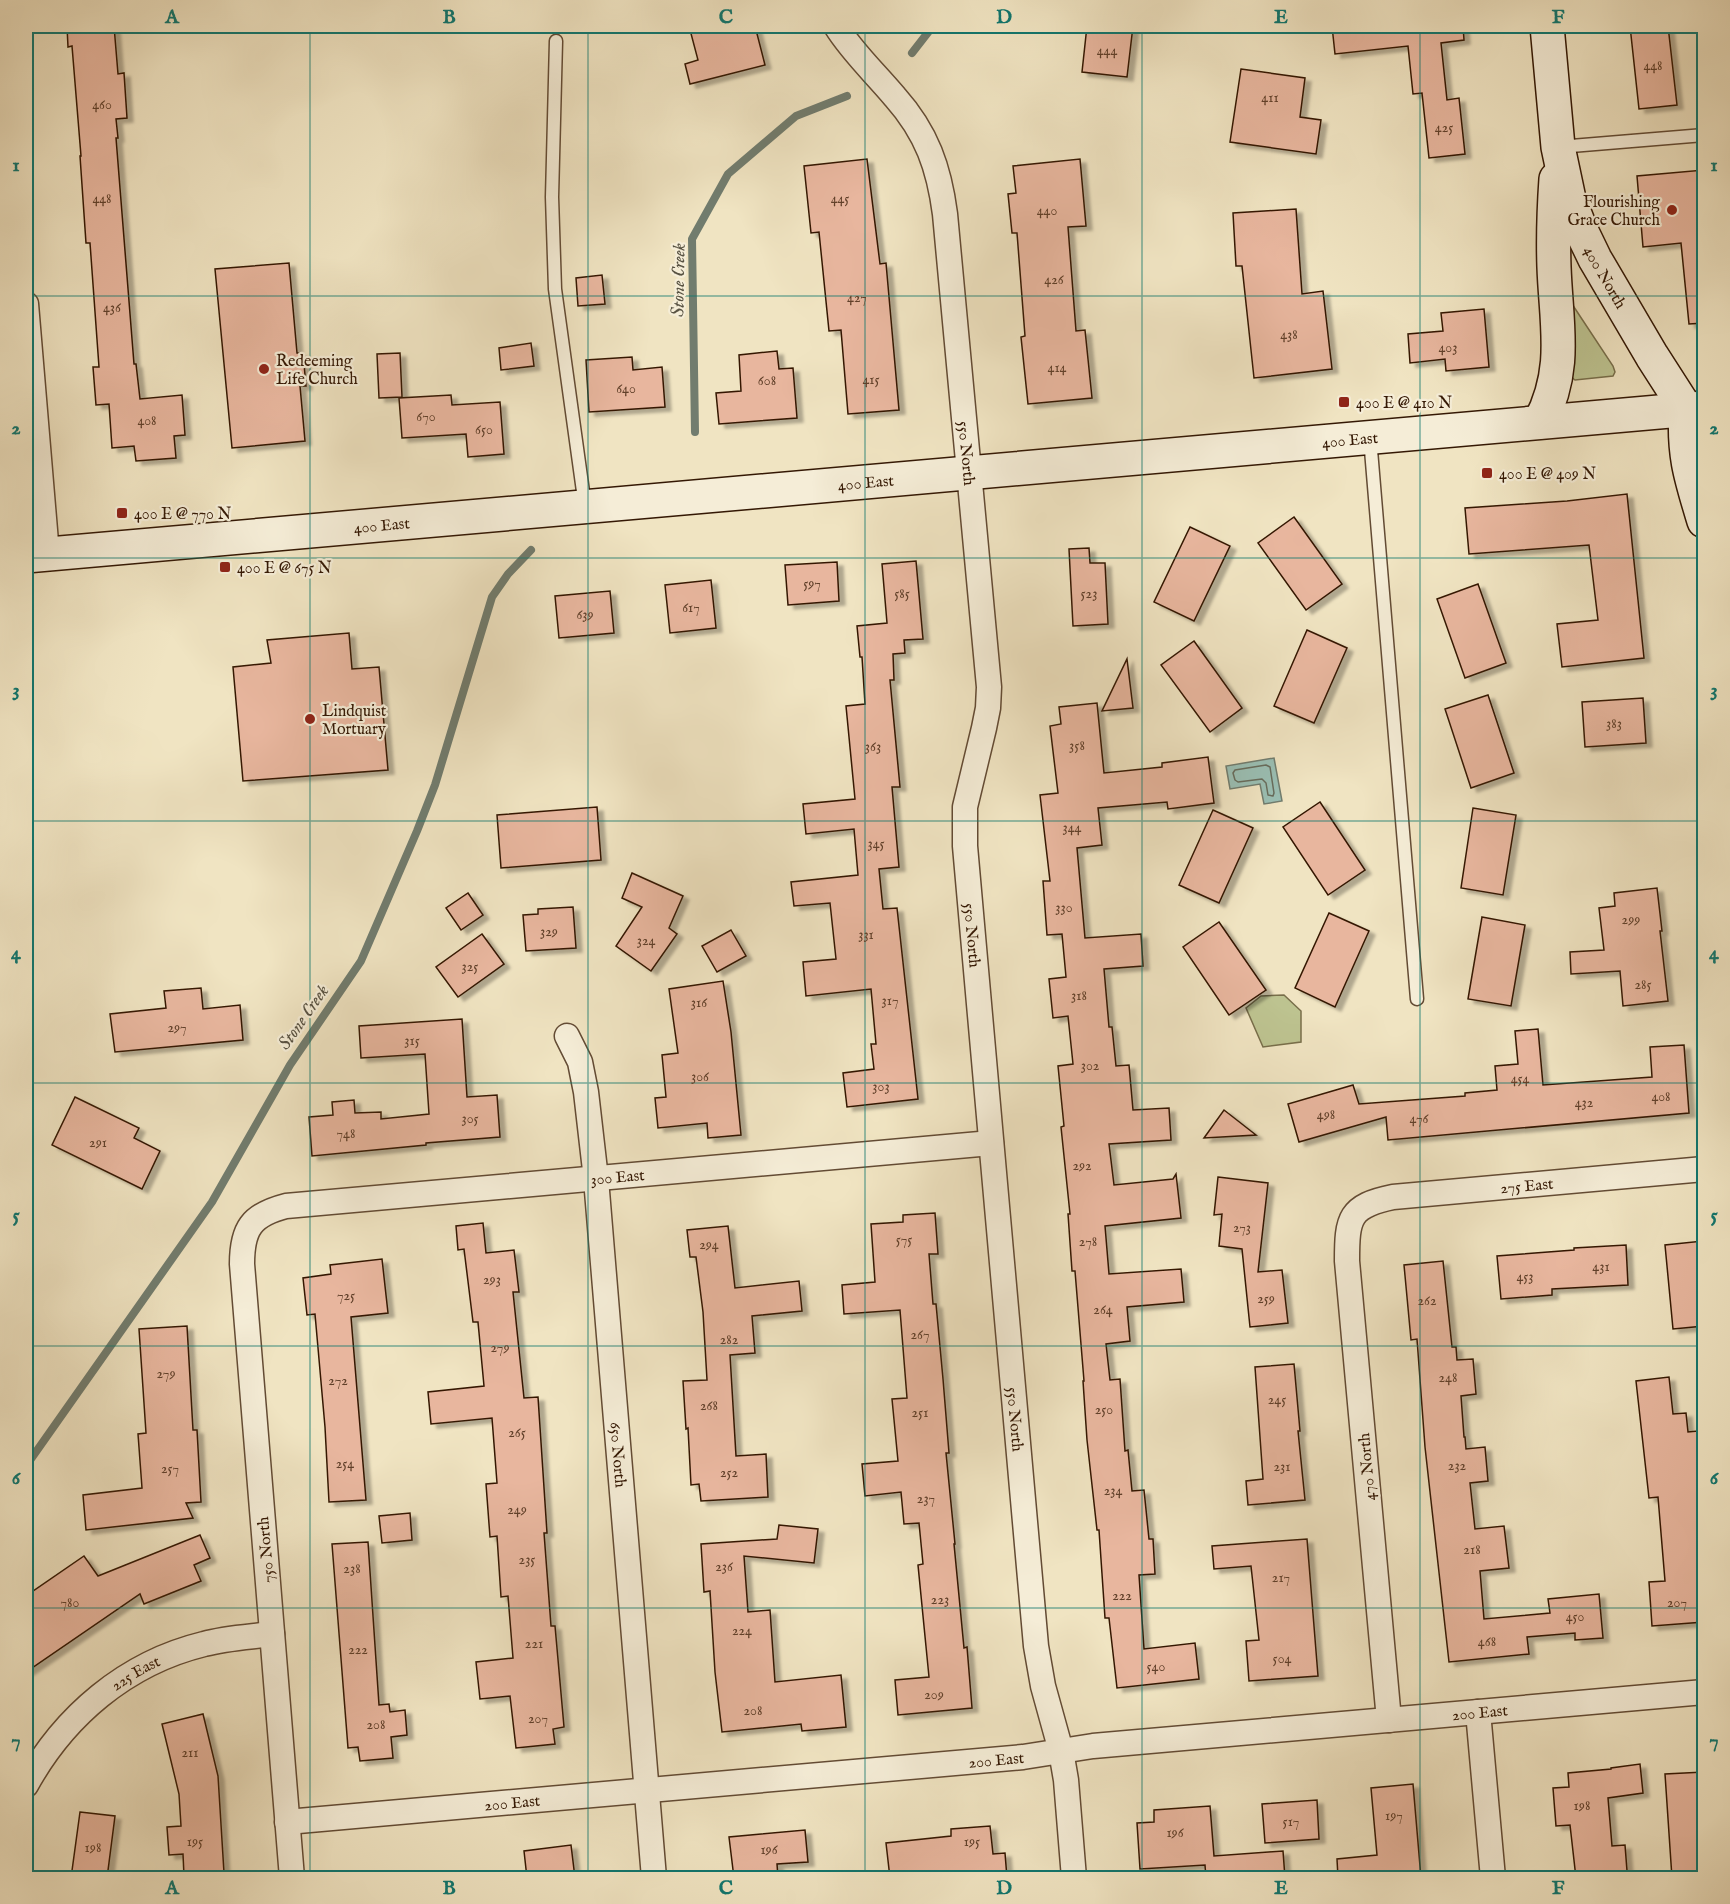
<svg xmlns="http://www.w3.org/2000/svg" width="1730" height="1904" font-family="'IM FELL English',serif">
<defs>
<filter id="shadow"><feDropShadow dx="6" dy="4" stdDeviation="1.5" flood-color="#0004"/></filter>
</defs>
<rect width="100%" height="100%" fill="#f0e4c2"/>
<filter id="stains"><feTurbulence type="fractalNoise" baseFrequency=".00333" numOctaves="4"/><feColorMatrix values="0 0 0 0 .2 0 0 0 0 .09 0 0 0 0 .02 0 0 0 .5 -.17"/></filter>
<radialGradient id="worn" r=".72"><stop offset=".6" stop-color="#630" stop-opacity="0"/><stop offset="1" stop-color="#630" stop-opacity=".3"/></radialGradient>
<g fill="#bdc390" stroke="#786e4a" stroke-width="1.5">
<path d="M1572 304 1613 366 1615 372 1613 376 1575 380 1570 376Z"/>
<path d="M1284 995 1301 1011V1042L1263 1047 1246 1008 1261 996Z"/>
</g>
<path fill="#9abfb4" stroke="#717c6e" stroke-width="1.5" d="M1274 758 1282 801 1264 804 1260 784 1230 789 1226 766Z"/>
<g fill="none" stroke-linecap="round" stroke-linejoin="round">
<path stroke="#676c5c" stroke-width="1.5" d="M1266 765 1270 767 1274 793 1273 796 1268 795 1266 783 1262 779 1238 782 1235 780 1233 773 1235 770Z"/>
<g stroke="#717c6e" stroke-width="8">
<path d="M912 53 933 26"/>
<path d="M695 432 692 239 728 174 796 116 847 96"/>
<path d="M26 1466 212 1202 290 1065 361 961 417 831 435 785 492 597 508 574 531 550"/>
</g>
</g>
<g fill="#e8b69e" stroke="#341804" stroke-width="1.5" filter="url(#shadow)">
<path d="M67 26H114L118 74 124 73 127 118 116 119 118 138H116L134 364H136L140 399 182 395 185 435 174 436 176 458 136 461 134 446 112 448 109 404 96 405 93 367H99L90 243H86L80 156H81L72 46 68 47Z"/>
<path d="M689 26H755L765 65 690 84 685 64 698 60Z"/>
<path d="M1087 26H1133L1127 77 1082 72Z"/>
<path d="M1332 26H1463L1464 40 1441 43 1447 100 1459 98 1465 154 1429 158 1422 93 1413 94 1408 46 1335 54Z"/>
<path d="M1630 26H1668L1677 105 1639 109Z"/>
<path d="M1241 69 1305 78 1300 117 1321 120 1316 154 1230 142Z"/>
<path d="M867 159 880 264 886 263 899 410 848 414 841 330 829 331 819 232 811 233 804 166Z"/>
<path d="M1080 159 1086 226 1068 227 1076 331 1085 330 1092 398 1028 404 1021 337 1025 336 1017 233H1012L1008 194 1016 193 1013 166Z"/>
<path d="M1704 170V323L1689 324 1681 243 1643 247 1637 176Z"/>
<path d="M1296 209 1302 294 1323 291 1332 369 1254 378 1242 266H1236L1233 213Z"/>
<path d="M289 263 297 353H303L306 386H300L305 441 232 448 215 269Z"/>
<path d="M602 275 605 304 578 306 576 278Z"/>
<path d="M1484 309 1489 367 1446 371 1445 359 1410 363 1408 334 1443 331 1441 313Z"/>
<path d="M531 343 534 366 501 370 499 348Z"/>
<path d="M777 351 779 369 793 368 797 418 719 424 716 393 741 391 739 355Z"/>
<path d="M400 353 402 397 379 398 377 354Z"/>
<path d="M632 357 633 370 662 367 665 407 589 412 586 360Z"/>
<path d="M451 395 452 405 500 402 504 454 468 457 466 434 402 438 399 398Z"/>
<path d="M1627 494 1644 658 1562 667 1557 624 1598 620 1589 545 1469 554 1465 508 1567 501Z"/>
<path d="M1294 517 1342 584 1306 610 1258 543Z"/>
<path d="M1190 527 1230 546 1194 621 1154 602Z"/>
<path d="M1089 548 1090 563H1105L1108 624 1073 626 1069 549Z"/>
<path d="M916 561 923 639 904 640 905 653 893 654 894 680H890L900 787H892L899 867 879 869 883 909 897 908 918 1099 847 1107 843 1073 874 1069 871 1044H876L871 989 806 996 803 962 836 959 830 903 794 906 791 882 858 875 854 829 806 834 803 804 855 799 846 706 865 704 862 657H860L857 626 887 623 882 564Z"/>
<path d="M837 562 839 601 788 605 785 565Z"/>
<path d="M711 580 716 628 670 633 665 585Z"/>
<path d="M1478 584 1506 663 1465 678 1437 599Z"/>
<path d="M610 591 614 633 559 638 555 596Z"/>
<path d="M1307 630 1347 648 1314 723 1274 706Z"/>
<path d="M349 633 352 669 379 667 388 770 243 781 233 667 271 663 267 640Z"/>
<path d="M1194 641 1242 708 1210 732 1161 665Z"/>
<path d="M1127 659 1133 708 1102 711Z"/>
<path d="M1488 695 1514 773 1471 788 1445 709Z"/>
<path d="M1643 698 1646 743 1585 747 1582 702Z"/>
<path d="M1097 703 1104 773 1162 767V763L1208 757 1214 803 1168 809 1167 802 1098 808 1102 845 1077 848 1085 938 1141 934 1143 966 1104 969 1109 1027H1112L1116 1066 1129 1065 1133 1110 1169 1108 1171 1140 1109 1144 1114 1185 1173 1179 1176 1174 1181 1218 1105 1226 1109 1274 1181 1269 1184 1302 1127 1307 1130 1341 1106 1344 1110 1380 1120 1379 1125 1451 1128 1450 1132 1491 1144 1490 1149 1539H1153L1155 1574 1139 1575 1144 1649 1195 1643 1199 1679 1117 1688 1109 1618H1105L1099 1530H1097L1087 1440 1083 1381H1084L1075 1271H1072L1068 1214H1070L1061 1127 1064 1126 1058 1066 1073 1064 1068 1016 1053 1018 1049 979 1066 977 1062 934 1047 935 1043 881H1050L1040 795 1058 793 1050 726 1061 724 1059 707Z"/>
<path d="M1320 802 1365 870 1328 895 1283 827Z"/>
<path d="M597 807 601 860 501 868 497 815Z"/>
<path d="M1473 808 1516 815 1503 895 1461 888Z"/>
<path d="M1213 810 1253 828 1219 903 1179 885Z"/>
<path d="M632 873 683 896 669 928 677 934 651 971 616 946 642 907 622 898Z"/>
<path d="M1657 888 1662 931H1660L1668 1001 1623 1006 1620 971 1571 974 1570 952 1604 950 1599 908 1615 906 1614 893Z"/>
<path d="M468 893 483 915 461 930 446 908Z"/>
<path d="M573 907 576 948 526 951 523 915 538 914V909Z"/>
<path d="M1329 913 1369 931 1335 1007 1295 988Z"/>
<path d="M1482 917 1525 925 1511 1006 1468 999Z"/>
<path d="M1219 922 1266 990 1229 1015 1183 947Z"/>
<path d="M731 930 746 956 717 972 702 946Z"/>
<path d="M482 934 504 964 458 997 436 967Z"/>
<path d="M723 981 731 1032 741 1135 708 1138 707 1123 658 1128 655 1098 666 1097 662 1055 678 1053 669 989Z"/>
<path d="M201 988 203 1009 240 1005 243 1040 115 1052 110 1014 166 1008 164 991Z"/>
<path d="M462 1019 467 1097 497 1095 500 1137 426 1143V1145L312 1156 309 1117 333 1115 332 1102 354 1100 355 1113 381 1112V1119L429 1114 425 1054 361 1058 359 1026Z"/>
<path d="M1538 1029 1543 1085 1652 1077 1650 1047 1684 1045 1689 1113 1388 1140 1386 1117 1299 1142 1288 1104 1353 1085 1359 1104 1465 1096V1093L1497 1090 1495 1066 1518 1064 1515 1031Z"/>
<path d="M75 1097 139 1128 134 1138 160 1151 142 1189 52 1145Z"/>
<path d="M1224 1110 1256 1135 1204 1138Z"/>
<path d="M1218 1177 1268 1183 1258 1272 1282 1270 1288 1323 1250 1327 1242 1249 1219 1246 1222 1214 1214 1215Z"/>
<path d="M935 1213 938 1254H929L933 1304H936L943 1379 949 1453H946L955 1544H954L964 1648 967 1647 972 1708 898 1715 895 1680 929 1677 918 1565 923 1564 919 1523 904 1524 901 1492 865 1496 862 1464 898 1461 892 1399 907 1398 900 1310 844 1314 842 1285 875 1282 871 1224 903 1222V1215Z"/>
<path d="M483 1223 486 1253 514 1250 519 1292H513L524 1398 538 1397 547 1533H544L551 1626H555L564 1727 553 1729 555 1744 516 1748 510 1696 480 1699 476 1662 513 1658 508 1596 501 1597 497 1536 490 1537 486 1484 497 1483 492 1418 431 1424 428 1392 484 1386 478 1322H473L464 1249 458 1250 456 1226Z"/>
<path d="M728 1226 735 1288 799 1281 802 1311 752 1316 755 1353 730 1355 736 1456 766 1454 768 1497 701 1501 699 1484 691 1485 688 1428 686 1429 683 1381 707 1380 703 1312 696 1257H690L687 1230Z"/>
<path d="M1703 1241 1704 1326 1673 1329 1665 1245Z"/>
<path d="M1626 1245 1628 1285 1552 1289V1295L1501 1299 1497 1256 1574 1250V1248Z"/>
<path d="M382 1259 388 1313 351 1317 366 1500 329 1502 325 1427 315 1314 307 1315 303 1278 331 1274 330 1265Z"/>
<path d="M1443 1261 1452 1347H1456L1457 1360 1473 1359 1476 1394 1461 1396 1464 1437H1465L1466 1449 1485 1447 1488 1481 1470 1483 1475 1529 1504 1526 1509 1568 1480 1571 1484 1619 1550 1613 1548 1599 1599 1594 1603 1638 1575 1640V1633L1527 1637 1529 1654 1449 1662 1425 1447 1417 1339 1411 1340 1404 1265Z"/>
<path d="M187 1326 193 1430H197L201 1502 186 1503 193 1518 86 1530 83 1495 142 1488 138 1434 146 1433 139 1329Z"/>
<path d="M1294 1364 1300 1431H1298L1305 1500 1248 1505 1246 1481 1263 1479 1255 1367Z"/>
<path d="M1669 1377 1673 1414 1686 1413 1688 1432 1698 1431 1701 1458H1697L1704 1552V1622L1652 1626 1649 1582 1665 1581 1658 1497 1649 1498 1636 1381Z"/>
<path d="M410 1513 412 1540 382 1543 379 1516Z"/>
<path d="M779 1525 818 1529 814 1563 744 1556 748 1612 770 1610 775 1682 841 1675 846 1727 802 1731 801 1724 722 1732 715 1672 710 1591 704 1592 701 1544 777 1539Z"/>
<path d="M200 1535 210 1558 194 1565 201 1581 144 1604 140 1594 26 1672V1596L84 1556 98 1576Z"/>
<path d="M1307 1539 1318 1676 1249 1681 1246 1641 1259 1640 1251 1566 1214 1569 1212 1546Z"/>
<path d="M368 1542 379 1705 389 1704 390 1712 405 1710 407 1735 391 1737 393 1758 360 1761 358 1747 348 1748 332 1544Z"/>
<path d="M203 1714 218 1776 224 1873 184 1876 183 1854 169 1855 167 1827 181 1826 179 1794 162 1724Z"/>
<path d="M1640 1764 1643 1793 1608 1798 1612 1846 1625 1845 1627 1871 1618 1873 1619 1878H1576L1570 1825 1556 1826 1553 1788 1569 1787 1568 1773 1611 1769V1768Z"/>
<path d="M1704 1772V1826H1702L1704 1878H1672L1665 1774Z"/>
<path d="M1413 1784 1421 1878H1389V1876L1338 1878 1337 1859 1377 1855 1371 1788Z"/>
<path d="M1317 1800 1319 1839 1265 1843 1262 1804Z"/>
<path d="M1210 1806 1214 1856 1283 1851 1285 1878H1206L1205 1865 1140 1869 1137 1823 1154 1822V1810Z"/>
<path d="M80 1812 115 1816 107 1878H71Z"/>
<path d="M990 1826 993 1854 1005 1853 1007 1878H890L886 1843 951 1836V1829Z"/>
<path d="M805 1830 808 1862 777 1864 778 1878H734L729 1837Z"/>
<path d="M571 1845 575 1878H527L524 1851Z"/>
</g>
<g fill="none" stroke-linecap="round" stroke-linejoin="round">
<defs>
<g id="service">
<path d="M556 41 552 197 555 289 585 506"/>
<path d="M1559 147 1704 135"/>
<path d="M1370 438 1417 999"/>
</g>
<g id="minor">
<path id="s1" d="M836 26C852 52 875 73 895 97 927 133 939 168 945 214L989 687 988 708 984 728 965 807V846L1036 1646 1043 1686 1061 1751 1066 1780 1074 1878"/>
<path d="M26 304 47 554"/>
<path id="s2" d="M567 1036 580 1062 586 1092 596 1179 654 1878"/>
<path d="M1478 1712 1493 1878"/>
<path id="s3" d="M1389 1720 1347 1261C1347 1218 1349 1206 1393 1197L1704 1169"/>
<path id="s4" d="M26 1785C64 1716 126 1663 204 1644 226 1638 249 1637 272 1634"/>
<path id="s5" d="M287 1822 1023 1757 1093 1746 1704 1692"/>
<path id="s6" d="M292 1878 242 1264C242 1229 251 1215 286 1206L991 1143"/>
</g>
<g id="secondary">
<path id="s7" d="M1547 26 1558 147 1569 199 1581 230 1595 259 1652 356 1686 409 1703 420"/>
<path d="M1686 409C1683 455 1691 478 1704 521"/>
<path d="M1540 422C1568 369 1556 324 1554 267 1553 238 1554 208 1556 179"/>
<path id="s8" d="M26 556 1704 408"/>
</g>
</defs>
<use href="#service" stroke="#634b34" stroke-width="15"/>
<use href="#minor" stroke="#634b34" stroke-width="27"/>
<use href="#secondary" stroke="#341804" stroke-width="36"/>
<use href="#service" stroke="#f5edd7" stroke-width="12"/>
<use href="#minor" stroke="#f5edd7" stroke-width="24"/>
<use href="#secondary" stroke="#f5edd7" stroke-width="33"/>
</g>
<path fill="none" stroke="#0f766e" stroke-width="1.5" stroke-opacity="0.55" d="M310 26V1878M588 26V1878M865 26V1878M1142 26V1878M1420 26V1878M26 296H1704M26 558H1704M26 821H1704M26 1083H1704M26 1346H1704M26 1608H1704"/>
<g fill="#8f2418" stroke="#f5edd7" stroke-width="2">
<circle cx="1672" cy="210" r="6"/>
<circle cx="264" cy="369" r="6"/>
<rect x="1338" y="396" width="12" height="12" rx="3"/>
<rect x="1481" y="467" width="12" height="12" rx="3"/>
<rect x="116" y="507" width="12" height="12" rx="3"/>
<rect x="219" y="561" width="12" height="12" rx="3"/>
<circle cx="310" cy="719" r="6"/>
</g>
<g text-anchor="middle" stroke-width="4.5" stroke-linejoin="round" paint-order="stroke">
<g font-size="14" fill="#61402a">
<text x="1107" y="55">444</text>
<text x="1653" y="70">448</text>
<text x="1270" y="102">411</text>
<text x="102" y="109">460</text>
<text x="1444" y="132">425</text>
<text x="102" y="203">448</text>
<text x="840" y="203">445</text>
<text x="1047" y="215">440</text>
<text x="1054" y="284">426</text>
<text x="857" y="302">427</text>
<text x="112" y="312">436</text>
<text x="1289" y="339">438</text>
<text x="1448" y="352">403</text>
<text x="1057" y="372">414</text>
<text x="871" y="384">415</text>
<text x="767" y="385">608</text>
<text x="626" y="393">640</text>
<text x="426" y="421">670</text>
<text x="147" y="425">408</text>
<text x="484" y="434">650</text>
<text x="812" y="588">597</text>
<text x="902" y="598">585</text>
<text x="1089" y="598">523</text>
<text x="691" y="612">617</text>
<text x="585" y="619">639</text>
<text x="1614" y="728">383</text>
<text x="1077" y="750">358</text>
<text x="873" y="751">363</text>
<text x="1072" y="832">344</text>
<text x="876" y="848">345</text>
<text x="1064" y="912">330</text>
<text x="1631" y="924">299</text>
<text x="549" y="936">329</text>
<text x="866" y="939">331</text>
<text x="646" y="945">324</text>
<text x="470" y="971">325</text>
<text x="1643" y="989">285</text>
<text x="1079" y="1000">318</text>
<text x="890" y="1005">317</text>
<text x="699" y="1007">316</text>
<text x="177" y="1032">297</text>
<text x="412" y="1045">315</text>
<text x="1090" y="1070">302</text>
<text x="700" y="1081">306</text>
<text x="1520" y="1083">454</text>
<text x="881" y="1091">303</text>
<text x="1661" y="1101">408</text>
<text x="1584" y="1107">432</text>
<text x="1326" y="1119">498</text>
<text x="470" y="1123">305</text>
<text x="1419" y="1123">476</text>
<text x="346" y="1138">748</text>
<text x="98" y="1147">291</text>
<text x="1082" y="1170">292</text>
<text x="1242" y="1232">273</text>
<text x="904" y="1244">575</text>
<text x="1088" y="1246">278</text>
<text x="709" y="1249">294</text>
<text x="1601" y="1271">431</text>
<text x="1525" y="1281">453</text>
<text x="492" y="1284">293</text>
<text x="346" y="1300">725</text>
<text x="1266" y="1303">259</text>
<text x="1427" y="1305">262</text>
<text x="1103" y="1314">264</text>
<text x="920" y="1339">267</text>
<text x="729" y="1344">282</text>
<text x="500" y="1352">279</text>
<text x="166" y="1378">279</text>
<text x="1448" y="1382">248</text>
<text x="338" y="1385">272</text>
<text x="1277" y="1404">245</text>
<text x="709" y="1410">268</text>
<text x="1104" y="1414">250</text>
<text x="920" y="1417">251</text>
<text x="517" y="1437">265</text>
<text x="345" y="1468">254</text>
<text x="1457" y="1470">232</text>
<text x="1282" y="1471">231</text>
<text x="170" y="1473">257</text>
<text x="729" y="1477">252</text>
<text x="1113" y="1495">234</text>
<text x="926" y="1503">237</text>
<text x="517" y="1514">249</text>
<text x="1472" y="1554">218</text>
<text x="527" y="1564">235</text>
<text x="724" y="1571">236</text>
<text x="352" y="1573">238</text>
<text x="1281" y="1582">217</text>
<text x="1122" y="1600">222</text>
<text x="940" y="1604">223</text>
<text x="70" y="1607">780</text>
<text x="1677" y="1607">207</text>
<text x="1575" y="1621">450</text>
<text x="742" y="1635">224</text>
<text x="1487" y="1646">468</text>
<text x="534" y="1648">221</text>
<text x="358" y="1654">222</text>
<text x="1282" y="1663">504</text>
<text x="1156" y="1671">540</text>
<text x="934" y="1699">209</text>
<text x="753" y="1715">208</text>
<text x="538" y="1723">207</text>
<text x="376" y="1729">208</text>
<text x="190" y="1757">211</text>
<text x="1582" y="1810">198</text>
<text x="1394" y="1820">197</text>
<text x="1291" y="1826">517</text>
<text x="1175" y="1837">196</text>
<text x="195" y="1846">195</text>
<text x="972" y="1846">195</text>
<text x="93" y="1852">198</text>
<text x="769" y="1854">196</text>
</g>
<g font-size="16" fill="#341804" stroke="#f5edd7" text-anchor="start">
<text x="1660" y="207" text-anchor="end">Flourishing<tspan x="1660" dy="18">Grace Church</tspan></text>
<text x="276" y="366">Redeeming<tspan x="276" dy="18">Life Church</tspan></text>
<text x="1356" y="408">400 E @ 410 N</text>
<text x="1499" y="479">400 E @ 409 N</text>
<text x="134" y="519">400 E @ 770 N</text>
<text x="237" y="573">400 E @ 675 N</text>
<text x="322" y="716">Lindquist<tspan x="322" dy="18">Mortuary</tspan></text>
</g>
<g font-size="16" fill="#341804" stroke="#f5edd7">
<text dy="6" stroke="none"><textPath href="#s7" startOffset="261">400 North</textPath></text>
<text dy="6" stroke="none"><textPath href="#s8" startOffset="1329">400 East</textPath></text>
<text dy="6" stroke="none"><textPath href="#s1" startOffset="462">550 North</textPath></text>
<text dy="6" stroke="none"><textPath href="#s8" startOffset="843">400 East</textPath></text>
<text dy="6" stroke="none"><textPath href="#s8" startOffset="357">400 East</textPath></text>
<text dy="6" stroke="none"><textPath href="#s1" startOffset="948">550 North</textPath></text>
<text dy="6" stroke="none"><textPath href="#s6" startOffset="1030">300 East</textPath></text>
<text dy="6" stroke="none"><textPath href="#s3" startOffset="686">275 East</textPath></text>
<text dy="6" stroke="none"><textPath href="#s1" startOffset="1434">550 North</textPath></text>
<text dy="6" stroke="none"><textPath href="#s2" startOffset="424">650 North</textPath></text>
<text transform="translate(1366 1467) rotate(-95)" y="6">470 North</text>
<text transform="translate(265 1550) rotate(-95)" y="6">750 North</text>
<text dy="6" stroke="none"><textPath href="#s4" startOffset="159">225 East</textPath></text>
<text dy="6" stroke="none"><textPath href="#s5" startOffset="1198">200 East</textPath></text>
<text dy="6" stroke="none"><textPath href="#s5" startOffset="712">200 East</textPath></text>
<text dy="6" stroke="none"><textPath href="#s5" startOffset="226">200 East</textPath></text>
</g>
<g font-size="18" font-style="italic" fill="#585242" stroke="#f5edd7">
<text transform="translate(678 280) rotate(-89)" y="6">Stone Creek</text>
<text transform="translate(303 1017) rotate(-55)" y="6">Stone Creek</text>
</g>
</g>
<rect width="1730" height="1904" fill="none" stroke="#f0e4c2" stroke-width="66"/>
<rect x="33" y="33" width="1664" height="1838" fill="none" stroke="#0f766e" stroke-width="2"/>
<g font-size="20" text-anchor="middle" font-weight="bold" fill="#0f766e">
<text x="172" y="23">A</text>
<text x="449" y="23">B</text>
<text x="726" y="23">C</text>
<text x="1004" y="23">D</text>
<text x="1281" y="23">E</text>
<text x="1558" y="23">F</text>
<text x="16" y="171">1</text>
<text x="1714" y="171">1</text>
<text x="16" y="434">2</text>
<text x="1714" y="434">2</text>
<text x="16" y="696">3</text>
<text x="1714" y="696">3</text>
<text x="16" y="959">4</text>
<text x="1714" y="959">4</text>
<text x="16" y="1221">5</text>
<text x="1714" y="1221">5</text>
<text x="16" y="1484">6</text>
<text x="1714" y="1484">6</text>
<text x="16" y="1747">7</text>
<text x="1714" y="1747">7</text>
<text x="172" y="1894">A</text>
<text x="449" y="1894">B</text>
<text x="726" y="1894">C</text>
<text x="1004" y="1894">D</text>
<text x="1281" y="1894">E</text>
<text x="1558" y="1894">F</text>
</g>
<rect width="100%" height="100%" filter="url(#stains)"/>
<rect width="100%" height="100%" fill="url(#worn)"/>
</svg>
